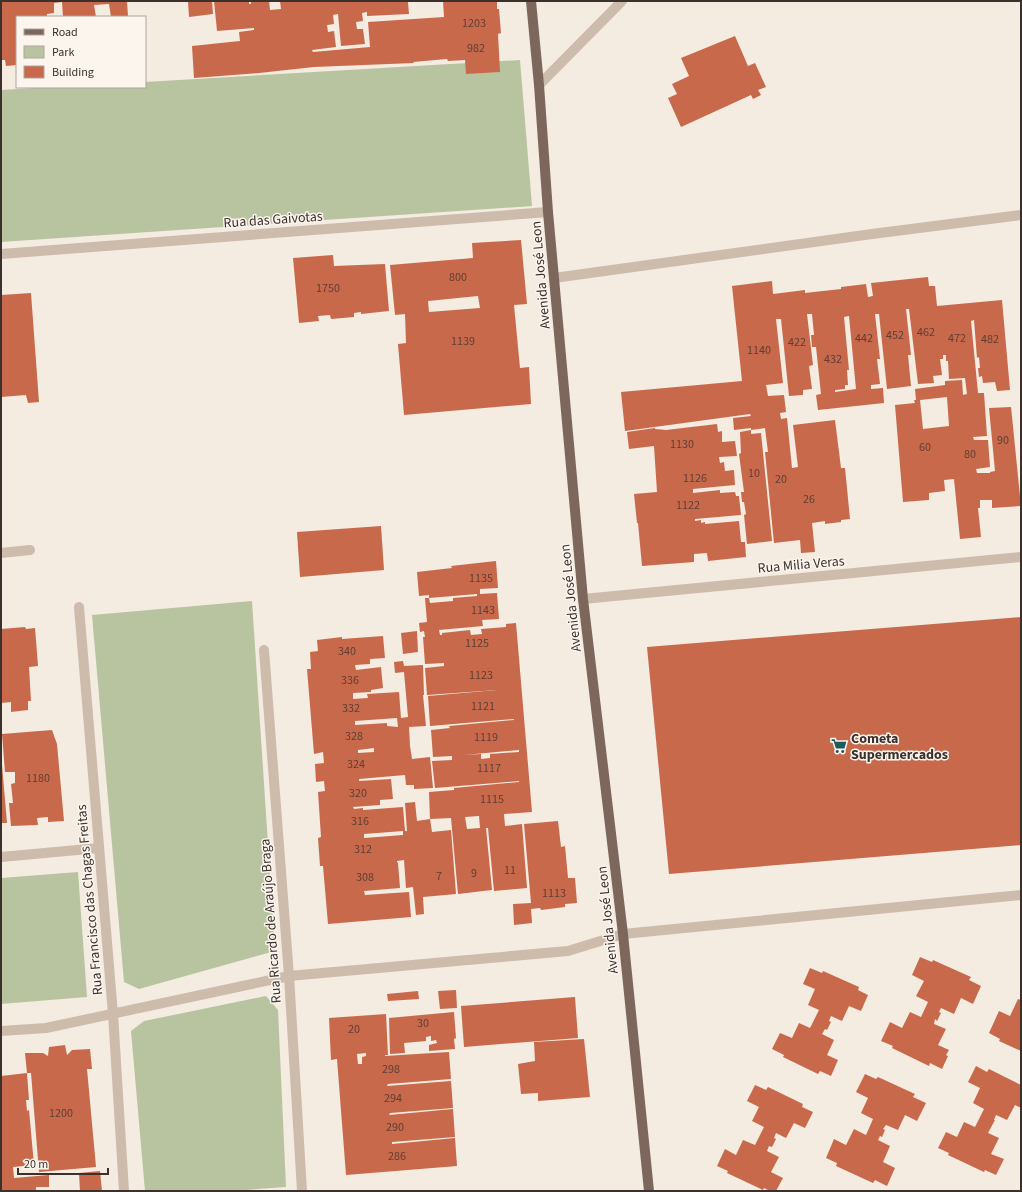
<svg xmlns="http://www.w3.org/2000/svg" width="1022" height="1192" font-family="'Source Sans 3',sans-serif">
<rect width="100%" height="100%" fill="#f4ebe1"/>
<g fill="#b8c4a0">
<path d="M520 60 532 206 1 242V90L55 87H145V82Z"/>
<path d="M252 601 275 951 139 989 124 982 92 615Z"/>
<path d="M78 872 87 997 1 1004V878Z"/>
<path d="M266 996 278 1010 286 1187 232 1191H145L131 1031 144 1021Z"/>
</g>
<g fill="#c8694b" fill-rule="evenodd">
<path d="M1 1H127L128 17H111L109 4 94 5 96 17H63L62 2 54 3V13L47 14V17H17V65L6 66 5 60H1Z"/>
<path d="M188 1H212L213 14 189 17Z"/>
<path d="M214 1H249V4H251V1H269L270 10 281 9 280 1H411V2H408L409 14 367 16V12L362 13 363 21 356 22 357 29H363L365 44 341 46 338 14 333 15 334 24 327 25 328 32 334 31 336 47 312 50 313 52 370 47 368 22 444 17 443 1H497V9H499L501 33 498 34 500 72 466 74 465 60 448 61 447 59 413 62 414 63 314 67 259 73 194 78 192 46 240 41 239 32 254 30V28L217 31Z"/>
<path d="M735 36 748 66 755 63 766 87 758 90 761 95 753 99 751 95 681 127 668 98 677 94 672 84 689 76 681 58Z"/>
<path d="M521 240 527 304 514 305 520 368 529 367 531 404 404 415 398 344 406 343 405 314 395 315 390 265 473 258 472 243ZM478 296 480 308 429 312 428 301Z"/>
<path d="M333 255 334 266 385 264 389 311 361 314V312L354 313V317L331 319 330 315 318 316 319 321 299 323 293 258Z"/>
<path d="M928 277 929 286H935L937 306 1002 300 1010 390 997 391 995 382 983 383 982 376 979 377 978 368H980L979 357 977 358 974 320 971 321 978 393H984L987 436 973 437 974 440H988L990 467 976 469 977 473H990V472L995 471 989 408 1011 407 1021 506 992 508V500H980V508H978L981 537 960 539 954 479 944 480 945 491 929 493V500L903 502 895 405 915 403 914 400H916L915 389 945 385V381L962 380 963 395 967 394 965 378 949 379 948 361H946V355H943V359H940L942 375 933 376 934 383 918 384 909 309H906L911 355H908L911 386 887 389 879 314H875L880 359H877L880 384 871 385V389L883 388 884 403 818 410 816 395 821 394 816 347H812L811 335H814L812 314H807L813 365 809 366 812 389 803 390V395L789 396 781 319H776L783 383 766 385 768 396 784 395 786 412 780 413 781 419 787 418 792 468 798 467 793 425 835 420 841 468H845L850 519 841 520V522L825 524V521L812 523 815 552 801 553 800 540 774 543 765 452H768L765 428 751 430V428L734 430 733 418 751 416 750 414 625 431 621 392 742 381 732 286 772 281 773 294 805 290V293L841 289V287L866 284 868 297 873 296 871 283ZM849 316 856 389 835 392V390L845 389V385H848L847 370H849L844 317ZM947 397 949 426 923 429 920 400Z"/>
<path d="M31 293 39 402 28 403 26 395 1 397V295Z"/>
<path d="M717 424 718 432 722 431V442L735 441 737 456 719 457 720 463 724 462 725 471 734 470 735 485 693 489V493L720 490V493L735 492 736 496H739L741 515 695 519V521L701 520V523L705 522V524L739 521 741 542H745L746 557 708 561 707 553 694 554V562L642 566 638 523H637L634 494 657 492 654 446 629 449 627 432 655 428V429L666 430Z"/>
<path d="M751 430V434L761 433 772 541 747 544 744 515 746 514 744 502H742L741 492H744L739 454 741 453 740 432Z"/>
<path d="M381 526 384 570 300 577 297 532Z"/>
<path d="M496 561 498 588 480 589V594L497 593 499 619 482 620 483 626 439 630 440 635H442V633L470 630 471 635 482 634 481 629 506 627V624L516 623 532 812 504 814 505 826 522 824 527 888 494 891 488 828H486L492 890 458 894 451 818 430 819 429 792 454 790V788L519 782V781L435 788 432 761 452 760V756L433 757 431 730 450 728 449 726 514 720V719L430 726 428 696 497 690 427 695 425 668 444 666V663L425 664 423 637H425L424 631 420 632 419 623 427 622 425 598H429L430 603 453 601V598L477 596V594L429 598V595L419 596 417 572 452 568 451 566ZM519 750V752L490 754V758L481 759V754L464 755ZM479 816 480 828 467 829 465 817Z"/>
<path d="M1021 617V845L669 874 647 647Z"/>
<path d="M25 627 26 629 35 628 38 666 29 667 31 701H28V710L11 712V702L1 703V629Z"/>
<path d="M417 631 418 652 403 654 401 633Z"/>
<path d="M383 636 385 658 370 659V664L355 665 356 670 381 667 383 688 371 690V692L353 693V699L368 698 367 694 399 692 401 718 408 717 404 672 395 673 394 662 403 661 404 666 423 665 424 695H423L426 726 409 727 410 746 412 759 430 757 433 788 414 789V785H406L405 775 359 779V781L391 779 393 799 380 800V805L353 807 354 809 363 808V810L403 807 405 831H407L405 803 415 802 417 821 430 819 432 832 451 830 456 894 423 897 424 914 416 915 413 887 406 888 404 860 397 861V862L398 863 400 888 364 891 365 895 409 892 411 917 328 924 323 866H320L318 838 321 837 318 792 325 791 324 781 316 782 315 764 324 763 323 752 314 754 307 669H311L310 652 318 651 317 640 342 637V639ZM397 718 398 727 387 726V723L355 725V721ZM374 748V752L358 753V750ZM403 831V835L364 838V834Z"/>
<path d="M52 730 57 744 64 821 48 822V817L37 818 38 825 11 826 9 803H13L11 784 15 783V772H5L2 734Z"/>
<path d="M1 765H2L7 823H1Z"/>
<path d="M558 821 561 847 565 846 568 878H575L577 903 565 904V907L541 910 540 908 531 909 532 923 514 925 513 904 531 903 524 824Z"/>
<path d="M920 957 932 962 933 960 971 977 969 980 981 986 973 1004 961 998 954 1014 941 1008 939 1012 941 1013 937 1021 935 1019 934 1024 946 1029 938 1045 949 1050 946 1055 948 1056 942 1069 930 1063 929 1066 892 1048 893 1046 881 1041 890 1022 902 1028 910 1012 921 1017 928 1002 916 996 924 981 912 975Z"/>
<path d="M810 968 822 973 823 971 859 987 858 990 868 995 861 1011 849 1006 842 1021 831 1016 829 1021 831 1022 827 1030 825 1029 822 1034 834 1040 827 1055 838 1060 831 1076 820 1071 818 1074 783 1057 784 1055 772 1049 780 1033 792 1038 799 1023 810 1028 819 1010 808 1005 815 989 803 984Z"/>
<path d="M456 990 457 1008 440 1009 438 991Z"/>
<path d="M418 991 419 999 388 1001 387 994Z"/>
<path d="M575 997 578 1038 464 1047 461 1006Z"/>
<path d="M1018 999 1021 1000V1051L999 1041 1000 1039 989 1033 999 1011 1010 1016Z"/>
<path d="M454 1012 456 1038 454 1039 455 1049 429 1051V1045L437 1043 436 1040 431 1041V1036L426 1037V1041L404 1043 405 1053 390 1054 389 1018Z"/>
<path d="M386 1014 388 1055H385V1056L449 1052 451 1079 388 1084 387 1086 451 1081 453 1108 390 1113 389 1115 453 1109 455 1137 392 1142V1144L455 1138 457 1166 346 1175 337 1059 331 1060 329 1018ZM366 1053V1056L362 1057V1064H358L357 1054Z"/>
<path d="M584 1039 590 1097 538 1101V1093L521 1094 518 1064 535 1061 534 1042Z"/>
<path d="M65 1045 67 1055 72 1050 90 1049 92 1069H87L96 1167 39 1172 31 1073H27L29 1100H26L27 1111 29 1110 34 1165 13 1167 14 1178 49 1175V1187H36V1191H1V1076L27 1073 25 1053H43L48 1056 49 1047Z"/>
<path d="M976 1066 987 1072 989 1069 1021 1085V1108L1015 1105 1007 1120 996 1115 994 1120H995L988 1133 999 1138 991 1154 1004 1159 996 1175 985 1170 984 1172 948 1155 949 1153 938 1148 946 1132 957 1137 964 1122 975 1127 984 1109 973 1103 980 1088 968 1082Z"/>
<path d="M865 1074 876 1079 878 1077 915 1094 913 1097 926 1103 917 1121 905 1115 898 1130 886 1125 883 1129 885 1130 882 1137 880 1136 878 1140 890 1146 883 1162 895 1168 887 1186 875 1180 873 1183 836 1166 837 1163 826 1158 834 1139 846 1145 854 1129 866 1135 873 1119 861 1113 868 1098 856 1092Z"/>
<path d="M755 1085 766 1090 768 1087 803 1104 802 1107 813 1112 805 1128 794 1123 786 1138 776 1133 774 1138 776 1139 772 1147 769 1146 767 1151 779 1157 771 1172 783 1178 776 1191H770L764 1188 763 1190 727 1173 728 1171 717 1166 725 1149 736 1155 743 1140 755 1145 764 1127 752 1121 759 1107 747 1101Z"/>
<path d="M100 1171 102 1191H80L79 1173Z"/>
</g>
<g fill="none" stroke-linecap="round" stroke-linejoin="round">
<g stroke="#cdbbac" stroke-width="10">
<path d="M539 85 622 1"/>
<path d="M1 254 548 212"/>
<path d="M554 278 872 234 1021 215"/>
<path d="M1 553 30 550"/>
<path d="M583 599 1021 557"/>
<path d="M79 607 113 1014 124 1191"/>
<path d="M264 650 289 976 302 1191"/>
<path d="M1 857 99 848"/>
<path d="M1 1031 46 1028 289 976 568 951 623 934 1021 895"/>
</g>
<path stroke="#7d675c" stroke-width="10" d="M531 1 539 85 548 212 583 599 623 934 649 1191"/>
</g>
<defs>
<symbol id="supermarket-bare" viewBox="-9 -9 18 18"><path d="M-6-5.5h2.5l.6 2H6L4.5 2H-2.5L-4.4-4H-6ZM-1.5 3.2a1.3 1.3 0 1 0 .1 0ZM3 3.2a1.3 1.3 0 1 0 .1 0Z" fill="#1f5a5e" stroke="#fbf5ee" stroke-width="2.5" paint-order="stroke"/></symbol>
</defs>
<g fill-rule="evenodd">
<use href="#supermarket-bare" x="828" y="735" width="22" height="22"/>
</g>
<g text-anchor="middle" stroke-width="3" stroke-linejoin="round" paint-order="stroke">
<g font-size="12" fill="#5e3e33">
<text x="474" y="27">1203</text>
<text x="476" y="52">982</text>
<text x="458" y="281">800</text>
<text x="328" y="292">1750</text>
<text x="926" y="336">462</text>
<text x="895" y="339">452</text>
<text x="864" y="342">442</text>
<text x="957" y="342">472</text>
<text x="990" y="343">482</text>
<text x="463" y="345">1139</text>
<text x="797" y="346">422</text>
<text x="759" y="354">1140</text>
<text x="833" y="363">432</text>
<text x="1003" y="444">90</text>
<text x="682" y="448">1130</text>
<text x="925" y="451">60</text>
<text x="970" y="458">80</text>
<text x="754" y="477">10</text>
<text x="695" y="482">1126</text>
<text x="781" y="483">20</text>
<text x="809" y="503">26</text>
<text x="688" y="509">1122</text>
<text x="481" y="582">1135</text>
<text x="483" y="614">1143</text>
<text x="477" y="647">1125</text>
<text x="347" y="655">340</text>
<text x="481" y="679">1123</text>
<text x="350" y="684">336</text>
<text x="483" y="710">1121</text>
<text x="351" y="712">332</text>
<text x="354" y="740">328</text>
<text x="486" y="741">1119</text>
<text x="356" y="768">324</text>
<text x="489" y="772">1117</text>
<text x="38" y="782">1180</text>
<text x="358" y="797">320</text>
<text x="492" y="803">1115</text>
<text x="360" y="825">316</text>
<text x="363" y="853">312</text>
<text x="510" y="874">11</text>
<text x="474" y="877">9</text>
<text x="439" y="880">7</text>
<text x="365" y="881">308</text>
<text x="554" y="897">1113</text>
<text x="423" y="1027">30</text>
<text x="354" y="1033">20</text>
<text x="391" y="1073">298</text>
<text x="393" y="1102">294</text>
<text x="61" y="1117">1200</text>
<text x="395" y="1131">290</text>
<text x="397" y="1160">286</text>
</g>
<g font-size="14" fill="#3b302b" stroke="#fbf5ee">
<text transform="translate(273 219) rotate(-4)" y="5">Rua das Gaivotas</text>
<text transform="translate(540 275) rotate(-95)" y="5">Avenida José Leon</text>
<text transform="translate(801 564) rotate(-5)" y="5">Rua Milia Veras</text>
<text transform="translate(570 598) rotate(-96)" y="5">Avenida José Leon</text>
<text transform="translate(89 900) rotate(-95)" y="5">Rua Francisco das Chagas Freitas</text>
<text transform="translate(607 920) rotate(-96)" y="5">Avenida José Leon</text>
<text transform="translate(270 921) rotate(-94)" y="5">Rua Ricardo de Araújo Braga</text>
</g>
<g font-size="14" font-weight="bold" fill="#3b302b" stroke="#fbf5ee" text-anchor="start">
<text x="851" y="743">Cometa<tspan x="851" dy="16">Supermercados</tspan></text>
</g>
</g>
<rect width="1022" height="1192" fill="none" stroke="#3b302b" stroke-width="4"/>
<rect x="16" y="16" width="130" height="72" fill="#fbf5ee" stroke="#aea6a0"/>
<rect x="24" y="29" width="20" height="6" fill="#7d675c" stroke="#aea6a0"/>
<text x="52" y="36" font-size="12" fill="#3b302b">Road</text>
<rect x="24" y="46" width="20" height="12" fill="#b8c4a0" stroke="#aea6a0"/>
<text x="52" y="56" font-size="12" fill="#3b302b">Park</text>
<rect x="24" y="66" width="20" height="12" fill="#c8694b" stroke="#aea6a0"/>
<text x="52" y="76" font-size="12" fill="#3b302b">Building</text>
<path d="M18 1168v6h90v-6" fill="none" stroke="#3b302b" stroke-width="2"/>
<text x="24" y="1168" font-size="12" fill="#3b302b" stroke="#fbf5ee" stroke-width="3" paint-order="stroke">20 m</text>
</svg>
